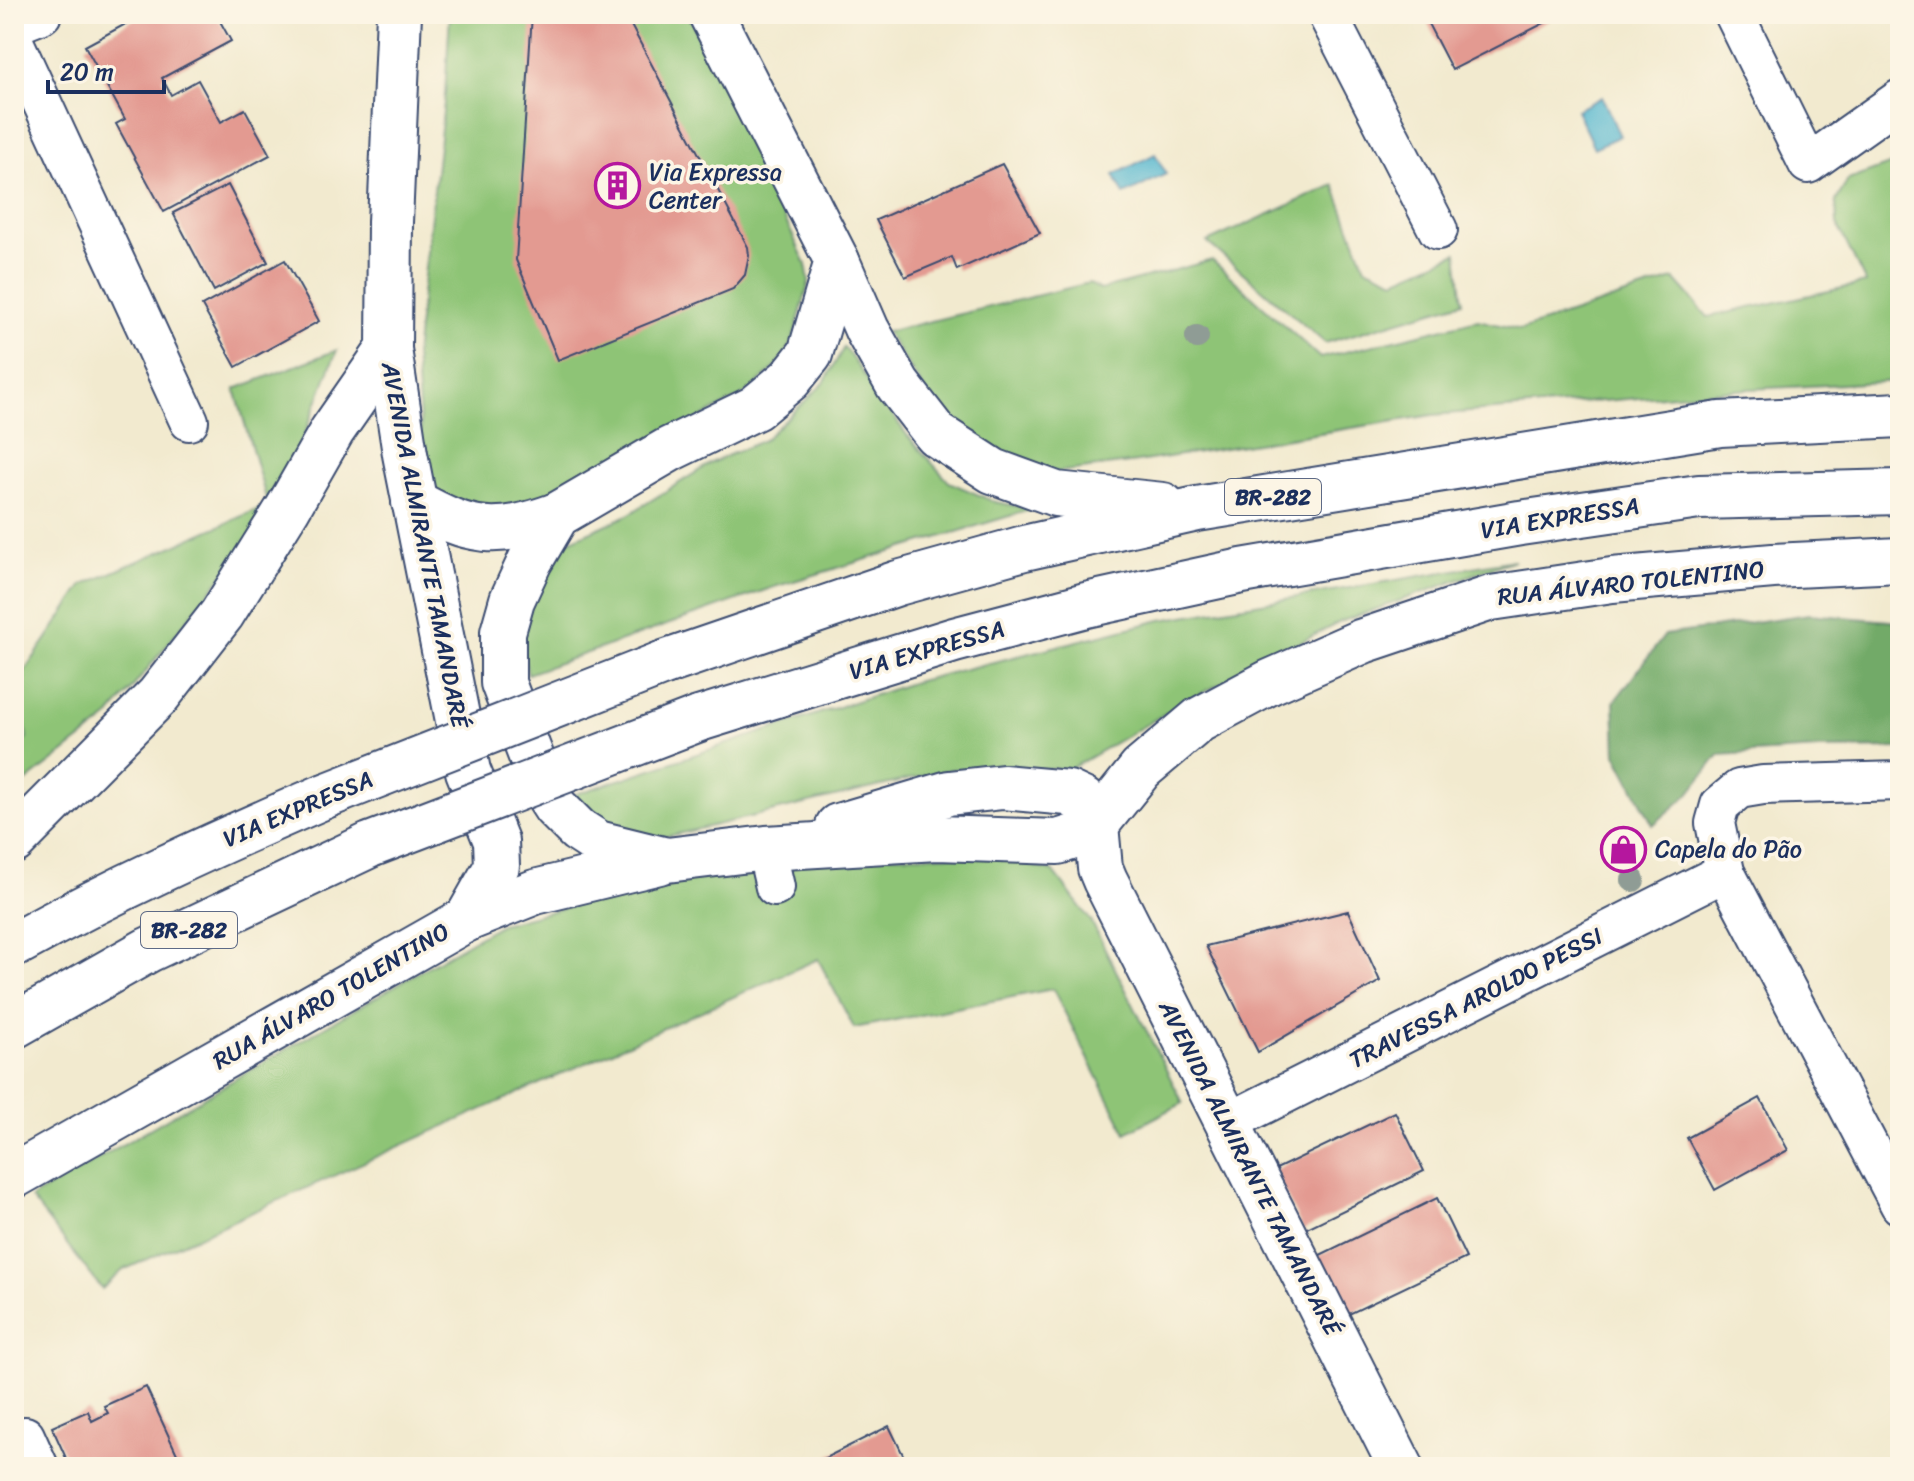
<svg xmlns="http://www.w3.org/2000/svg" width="1914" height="1481" font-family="Sriracha,sans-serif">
<rect width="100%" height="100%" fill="#fcf5e5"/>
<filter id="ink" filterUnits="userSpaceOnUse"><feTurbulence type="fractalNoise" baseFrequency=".0125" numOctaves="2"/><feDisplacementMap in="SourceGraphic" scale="16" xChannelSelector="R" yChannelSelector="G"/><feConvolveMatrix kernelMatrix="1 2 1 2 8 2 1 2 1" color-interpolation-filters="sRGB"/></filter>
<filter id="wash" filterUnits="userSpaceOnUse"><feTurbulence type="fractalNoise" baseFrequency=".006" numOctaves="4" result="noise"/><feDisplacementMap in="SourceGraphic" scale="32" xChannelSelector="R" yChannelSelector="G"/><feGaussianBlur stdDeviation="1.8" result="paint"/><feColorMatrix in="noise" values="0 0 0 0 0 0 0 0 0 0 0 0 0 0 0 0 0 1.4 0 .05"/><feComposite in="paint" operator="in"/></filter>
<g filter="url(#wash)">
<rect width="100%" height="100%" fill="#f2eacf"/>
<g fill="#8ec476" stroke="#547a6a" stroke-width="2">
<path d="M450 14H689L806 264 809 282 792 343 777 366 747 393 580 483 497 514 440 497 424 471 415 355 445 94Z"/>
<path d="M1900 161V381L1749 389 1433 415 1137 462 1050 473 978 448 939 412 886 332 1089 283 1100 290 1212 260 1320 358 1478 320 1521 330 1674 279 1708 317 1866 283 1837 224 1836 201 1848 180Z"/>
<path d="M1334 185 1365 267 1395 280 1457 253 1463 302 1325 343 1207 242Z"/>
<path d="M844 347 907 435 949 482 995 502 1033 509 774 587 528 674 520 642 525 601 564 543 626 516 713 462 764 440 824 383Z"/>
<path d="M337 350 275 511 108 718 14 791V744L27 738 18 681 83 585 268 505 235 389Z"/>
<path d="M1514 560 1340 622 1185 702 1070 769H953L665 837 618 835 567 797 914 682 1161 620Z"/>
<path d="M988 855 1053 871 1091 921 1183 1103 1126 1133 1053 989 854 1028 818 959 123 1270 102 1289 31 1198 501 924 654 885 846 856Z"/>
</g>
<path fill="#72aa67" stroke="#466c62" stroke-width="2" d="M1809 614 1900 622V748L1818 749 1719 755 1688 795 1653 825 1616 754 1614 702 1665 635Z"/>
<g fill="#50b5cf" stroke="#367296" stroke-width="2">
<path d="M1602 97 1620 136 1594 148 1576 110Z"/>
<path d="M1155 154 1166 174 1124 195 1114 175Z"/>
</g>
<g id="blocks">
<g fill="#e39a91">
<path d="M144 14H216L231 41 162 78 171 95 198 80 221 122 245 109 270 155 164 212 116 124 125 119 85 46Z"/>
<path d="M532 14H625L748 247 749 256 745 275 733 289 558 360 516 260Z"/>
<path d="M1423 14H1562L1452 70Z"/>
<path d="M1002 164 1040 233 957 270 952 257 905 277 876 220Z"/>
<path d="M228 185 268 262 214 291 173 213Z"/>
<path d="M285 260 319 321 236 367 202 306Z"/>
<path d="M1348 911 1380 981 1258 1052 1206 946Z"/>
<path d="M1760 1098 1788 1150 1715 1190 1687 1138Z"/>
<path d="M1395 1112 1424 1171 1303 1230 1274 1170Z"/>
<path d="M1437 1198 1466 1258 1345 1316 1316 1257Z"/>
<path d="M146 1387 183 1467H70L52 1427 88 1411 92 1421 108 1413 104 1406Z"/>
<path d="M889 1426 909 1467H807Z"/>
</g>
</g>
</g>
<g filter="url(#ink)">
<use href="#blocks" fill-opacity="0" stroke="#3b4b6f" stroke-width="2"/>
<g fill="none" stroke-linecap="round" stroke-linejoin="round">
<defs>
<g id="minor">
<path d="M1327 14 1438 230"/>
<path d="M1734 14 1808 164 1900 99"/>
<path d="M14 25 42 14"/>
<path d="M14 42 189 421"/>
<path d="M1900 781 1763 785 1739 789 1720 805 1715 823 1725 872 1900 1205"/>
<path d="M766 848 775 887"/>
<path d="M1227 1123 1725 872"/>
<path d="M25 1436 39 1467"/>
</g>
<g id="major">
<path d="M399 14 390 222 389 349 405 454 468 771 496 841 497 866 467 919"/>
<path d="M711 14 837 261 810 354 790 379 755 408 670 449 557 515 530 561 512 600 503 632V683L544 790 555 807 578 830 598 843 667 860 766 848 937 838 1058 842 1080 835 1096 825 1141 769 1199 720 1270 682 1363 641 1491 598 1612 580 1773 566 1900 560"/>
<path d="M414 502C471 534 496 537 557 515"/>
<path d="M838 826 949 793 1003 787 1068 793 1083 800 1091 812 1096 825 1100 868 1105 880 1401 1467"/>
<path d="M14 1176 467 919 535 892 659 862"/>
</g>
<g id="highway">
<path d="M837 261 867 330 898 385 936 434 993 471 1056 494 1163 505"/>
<path d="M664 663 898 583 1024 548 1197 509 1720 424 1900 415"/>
<path d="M699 719 954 640 1086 605 1242 571 1520 523 1699 497 1900 492"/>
<path d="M14 841 158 696 222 614 288 508 332 431 389 349"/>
<path d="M14 945C115 889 219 842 325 796"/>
<path d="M14 1026 148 950 370 845"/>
</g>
</defs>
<use href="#minor" stroke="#3b4b6f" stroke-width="42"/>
<use href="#major" stroke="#3b4b6f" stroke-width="48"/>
<use href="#highway" stroke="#3b4b6f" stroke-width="48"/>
<use href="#minor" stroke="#fff" stroke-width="38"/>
<use href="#major" stroke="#fff" stroke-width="44"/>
<use href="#highway" stroke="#fff" stroke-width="44"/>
<defs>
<g id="highway-bridge">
<path d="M325 796 664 663"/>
<path d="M370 845 699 719"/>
</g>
</defs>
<use href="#highway-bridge" stroke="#3b4b6f" stroke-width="48" stroke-linecap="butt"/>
<use href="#highway-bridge" stroke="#fff" stroke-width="44"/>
</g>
<g fill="#8f9c95">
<circle cx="1197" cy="337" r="12"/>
<circle cx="1633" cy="880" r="12"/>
</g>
</g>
<defs>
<symbol id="building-ring" viewBox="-11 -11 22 22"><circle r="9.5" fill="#fcf5e5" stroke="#b5179e" stroke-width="1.5"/><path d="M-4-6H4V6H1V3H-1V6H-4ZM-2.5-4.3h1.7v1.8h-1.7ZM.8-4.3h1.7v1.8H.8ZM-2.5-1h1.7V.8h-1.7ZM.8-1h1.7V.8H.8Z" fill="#b5179e"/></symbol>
<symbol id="shop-ring" viewBox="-11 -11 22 22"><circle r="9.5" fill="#fcf5e5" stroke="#b5179e" stroke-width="1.5"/><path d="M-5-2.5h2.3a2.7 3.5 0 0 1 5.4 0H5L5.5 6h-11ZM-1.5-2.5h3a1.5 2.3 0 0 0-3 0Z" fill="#b5179e"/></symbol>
</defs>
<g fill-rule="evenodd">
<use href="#building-ring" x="592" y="160" width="51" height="51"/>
<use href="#shop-ring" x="1598" y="824" width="51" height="51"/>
</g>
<g text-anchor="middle" stroke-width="7" stroke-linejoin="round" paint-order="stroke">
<g fill="#fcf5e5" stroke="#5e6a86" stroke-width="2">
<rect x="1225" y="479" width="96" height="36" rx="6"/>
<rect x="141" y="912" width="96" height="36" rx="6"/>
</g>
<g font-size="22" font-weight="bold" fill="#1b2f5e">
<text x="1273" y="505">BR-282</text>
<text x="189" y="938">BR-282</text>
</g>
<g font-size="24" fill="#1b2f5e" stroke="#fcf5e5" text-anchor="start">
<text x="649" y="180">Via Expressa<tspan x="649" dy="28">Center</tspan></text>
<text x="1655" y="857">Capela do Pão</text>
</g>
<g font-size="24" fill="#1b2f5e" stroke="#fcf5e5">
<text transform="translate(1560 518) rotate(-9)" y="8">VIA EXPRESSA</text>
<text transform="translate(425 545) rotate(79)" y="8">AVENIDA ALMIRANTE TAMANDARÉ</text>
<text transform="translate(1631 583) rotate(-6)" y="8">RUA ÁLVARO TOLENTINO</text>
<text transform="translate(927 650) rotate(-16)" y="8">VIA EXPRESSA</text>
<text transform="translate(298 809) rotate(-23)" y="8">VIA EXPRESSA</text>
<text transform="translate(331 996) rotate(-30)" y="8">RUA ÁLVARO TOLENTINO</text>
<text transform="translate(1476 998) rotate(-27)" y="8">TRAVESSA AROLDO PESSI</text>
<text transform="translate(1250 1168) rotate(63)" y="8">AVENIDA ALMIRANTE TAMANDARÉ</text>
</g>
</g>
<rect width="1914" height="1481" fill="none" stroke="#fcf5e5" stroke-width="48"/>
<path d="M48 80v12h116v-12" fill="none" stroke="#1b2f5e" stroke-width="4"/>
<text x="60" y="80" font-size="24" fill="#1b2f5e" stroke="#fcf5e5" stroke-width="6" paint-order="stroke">20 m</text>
</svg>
